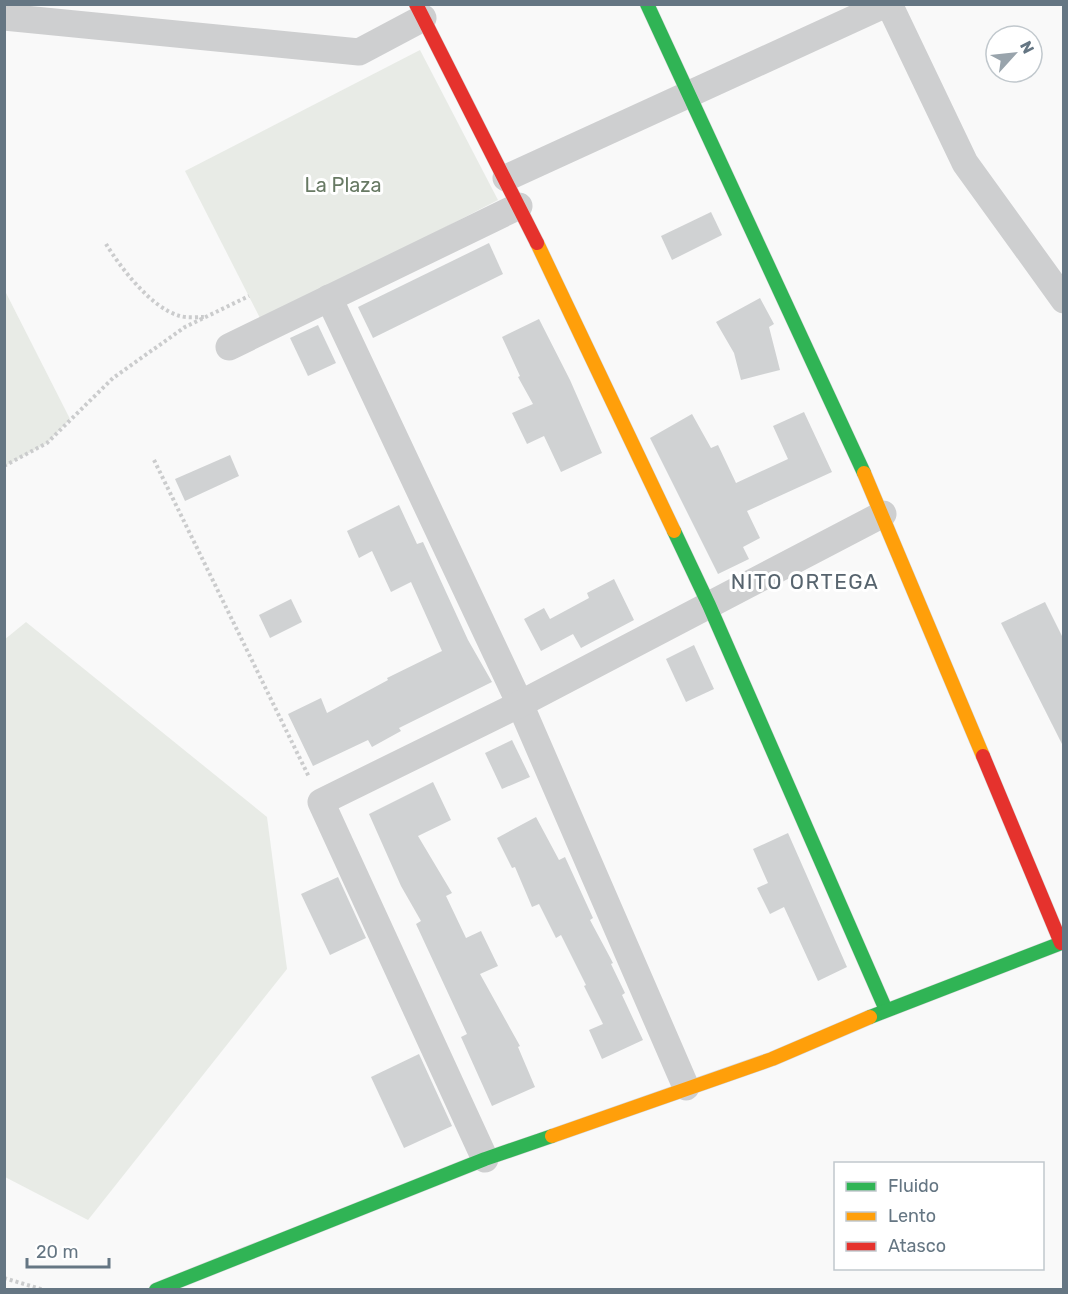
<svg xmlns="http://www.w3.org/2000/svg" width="1068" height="1294" font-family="Rubik,sans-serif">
<rect width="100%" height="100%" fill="#f9f9f9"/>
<g fill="#e8ebe6">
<path d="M420 50 498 200 262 322 185 171Z"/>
<path d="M4 289 70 419 47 443 5 466Z"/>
<path d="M26 622 267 817 287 969 88 1220 5 1177 4 640Z"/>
</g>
<g fill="#d0d2d3">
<path d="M711 212 722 235 672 260 661 236Z"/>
<path d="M489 243 503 274 373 338 358 307Z"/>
<path d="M760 298 774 324 769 327 780 370 741 380 734 353 716 322Z"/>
<path d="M539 319 570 380 602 453 561 472 544 436 527 444 512 413 533 404 518 377 520 376 502 337Z"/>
<path d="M318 325 336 363 308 376 290 338Z"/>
<path d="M804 412 832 472 747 511 760 538 743 547 749 559 718 574 650 438 692 414 711 448 718 445 736 483 788 459 773 426Z"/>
<path d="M230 455 239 476 185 501 175 479Z"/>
<path d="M399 505 417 544 423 542 468 640 492 682 399 728 401 731 372 747 368 740 313 766 288 714 321 698 327 713 388 680 387 678 442 651 411 582 391 592 372 551 359 558 347 531Z"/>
<path d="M614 579 634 620 581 648 573 634 541 651 524 619 544 608 550 619 589 598 587 593Z"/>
<path d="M291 599 302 622 270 638 259 615Z"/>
<path d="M1045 602 1064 640V748L1001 623Z"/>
<path d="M694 645 714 689 686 702 666 659Z"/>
<path d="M512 740 530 777 502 789 485 753Z"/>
<path d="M433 782 451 820 418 836 452 893 446 896 466 938 481 931 498 966 480 974 520 1046 518 1047 535 1087 492 1106 461 1037 467 1034 416 924 421 921 401 886 369 814Z"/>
<path d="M536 817 559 860 565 857 593 918 590 920 613 963 611 964 625 993 622 995 643 1040 602 1059 589 1030 603 1024 584 986 586 985 561 935 556 938 539 904 532 907 515 867 512 868 497 838Z"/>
<path d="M788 833 847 967 818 981 784 907 770 914 757 888 768 883 753 849Z"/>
<path d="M338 877 366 938 330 955 301 894Z"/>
<path d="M419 1054 452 1126 404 1148 371 1077Z"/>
</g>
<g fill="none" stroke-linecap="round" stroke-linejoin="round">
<defs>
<g id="fast">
<path d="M647 4 864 473"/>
<path d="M674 531 709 605 886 1010"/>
<path d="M870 1017 1064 942"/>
<path d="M156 1290 485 1159 552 1136"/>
</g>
<g id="slow">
<path d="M537 243 674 531"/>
<path d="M864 473 983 756"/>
<path d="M552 1136 772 1059 870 1017"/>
</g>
<g id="jam">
<path d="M416 4 537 243"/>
<path d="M983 756 1061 943"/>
</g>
</defs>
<use href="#fast" stroke="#d5d6d7" stroke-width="15"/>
<use href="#slow" stroke="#d5d6d7" stroke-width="15"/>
<use href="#jam" stroke="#d5d6d7" stroke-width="15"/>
<g stroke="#cbcccd" stroke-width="4" stroke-dasharray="3 3" stroke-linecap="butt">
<path d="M106 244C121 268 151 308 180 316 187 318 197 317 204 317"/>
<path d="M154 460 309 777"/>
<path d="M4 466 47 443 113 378 185 327 249 296"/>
<path d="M4 1278 44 1290"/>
</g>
<g stroke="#cecfd0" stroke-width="27">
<path d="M889 4 965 163 1064 300"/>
<path d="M4 17 359 52 423 18"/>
<path d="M506 178 886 4"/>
<path d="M329 298 520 704 686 1087"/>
<path d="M229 347 519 206"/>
<path d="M485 1159 321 802 520 704 883 514"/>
</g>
<use href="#fast" stroke="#30b455" stroke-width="14"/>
<use href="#slow" stroke="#ff9f0a" stroke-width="14"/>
<use href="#jam" stroke="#e5322d" stroke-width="14"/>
</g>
<g text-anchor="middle" stroke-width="6" stroke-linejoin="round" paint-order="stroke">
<g font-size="20" fill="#687a64" stroke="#fff">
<text x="343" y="192">La Plaza</text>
</g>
<g font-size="21" letter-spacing="1.5" fill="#57646e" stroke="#fff">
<text x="805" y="589">NITO ORTEGA</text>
</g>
</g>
<rect width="1068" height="1294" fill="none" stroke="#657683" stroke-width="12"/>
<rect x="834" y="1162" width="210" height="108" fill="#ffffff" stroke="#c1c8cd" stroke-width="1.5"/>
<rect x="846" y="1182" width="30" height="9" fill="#30b455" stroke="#c1c8cd" stroke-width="1.5"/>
<text x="888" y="1192" font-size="18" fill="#657683">Fluido</text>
<rect x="846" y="1212" width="30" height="9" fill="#ff9f0a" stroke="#c1c8cd" stroke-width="1.5"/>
<text x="888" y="1222" font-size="18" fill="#657683">Lento</text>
<rect x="846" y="1242" width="30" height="9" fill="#e5322d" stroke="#c1c8cd" stroke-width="1.5"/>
<text x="888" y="1252" font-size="18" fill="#657683">Atasco</text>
<g transform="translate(1014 54) rotate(63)"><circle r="28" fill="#ffffff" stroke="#c1c8cd" stroke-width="1.5"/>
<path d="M0-4.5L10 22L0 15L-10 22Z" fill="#99a4ac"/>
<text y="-9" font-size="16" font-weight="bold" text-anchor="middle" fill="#657683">N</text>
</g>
<path d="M27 1258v9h82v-9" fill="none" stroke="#657683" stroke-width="3"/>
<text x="36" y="1258" font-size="18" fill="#657683" stroke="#ffffff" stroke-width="4.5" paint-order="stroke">20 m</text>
</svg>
